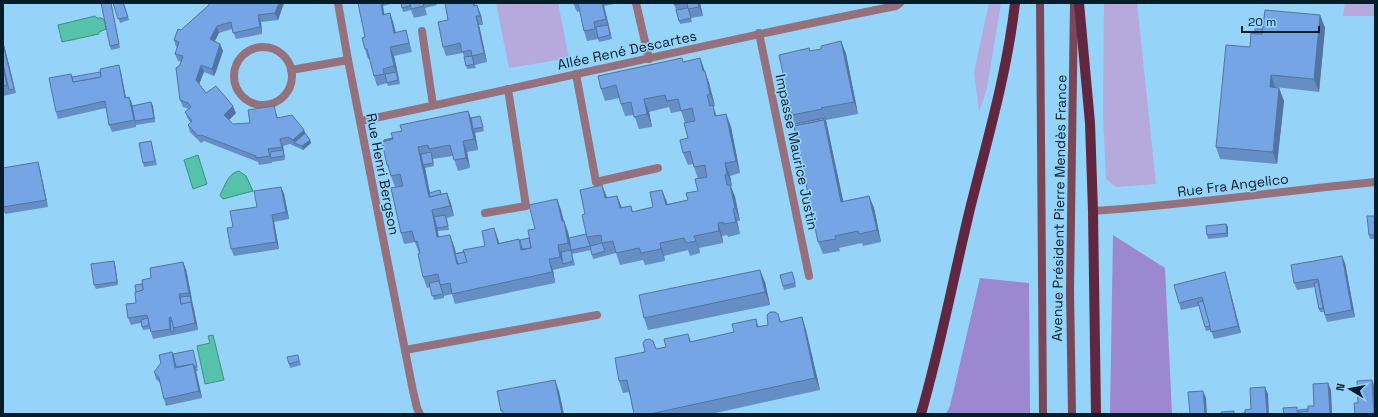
<svg xmlns="http://www.w3.org/2000/svg" width="1378" height="417" font-family="'Space Grotesk',sans-serif">
<rect width="100%" height="100%" fill="#96d3f8"/>
<g fill="#b6a9dc">
<path d="M496 3H558L569 58 509 68Z"/>
<path d="M989 3H1001L987 88 979 112 974 72Z"/>
<path d="M1104 3H1137L1156 184 1116 187 1106 179 1103 114Z"/>
<path d="M1345 3H1375V16H1343Z"/>
</g>
<g fill="#9c88d0">
<path d="M1113 235 1165 268 1172 414H1110Z"/>
<path d="M980 278 1029 283 1030 414H946L950 406Z"/>
</g>
<g fill="#55c2a9" stroke="#3d9083">
<path d="M95 16 97 18H102L104 20 106 29 99 32V34L62 42 58 25Z"/>
<path d="M198 155 207 184 193 189 184 160Z"/>
<path d="M239 171 246 176 253 191 223 199 220 195C225 186 228 173 239 171Z"/>
<path d="M213 335 224 380 205 384 197 346 210 343 208 336Z"/>
</g>
<g fill="none" stroke-linecap="round" stroke-linejoin="round">
<g stroke="#95717e" stroke-width="8">
<path d="M338 3 348 60 413 391 417 408 420 414"/>
<path d="M636 3 649 59"/>
<path d="M422 31 433 105"/>
<path d="M759 33 809 276"/>
<circle cx="263" cy="76" r="29"/>
<path d="M291 70 348 60"/>
<path d="M576 74 596 182 658 168"/>
<path d="M360 121C539 84 717 41 896 6L900 3"/>
<path d="M1093 211C1187 205 1281 191 1375 182"/>
<path d="M485 213 526 206 508 89"/>
<path d="M405 350 597 315"/>
</g>
<g stroke="#784759" stroke-width="8">
<path d="M1040 3 1043 414"/>
<path d="M1072 414 1070 290 1074 3"/>
</g>
<g stroke="#622740" stroke-width="10">
<path d="M1079 3 1090 123 1093 211 1096 414"/>
<path d="M921 414C940 348 953 280 969 213 986 144 1007 74 1015 3"/>
</g>
</g>
<g fill="#658ec5">
<path d="M101 3H111L120 48 111 50 110 46Z"/>
<path d="M113 3H124L129 20 120 23Z"/>
<path d="M209 3H284L278 20 261 22 262 34 236 39 232 29 219 33 215 41 220 44 223 51 216 72 214 76 204 72 199 84 206 93 236 113 229 120 233 124 250 123 276 113 278 118 304 130 305 133 310 140 311 143 303 150 290 144 283 146 285 160 272 162V163L259 165 258 162 204 141 201 143 190 132 188 125 191 123 188 119 185 112 189 109 183 107 180 100V65L182 62 178 61 175 54 178 48 176 47 174 40 181 30 209 5Z"/>
<path d="M358 3H395L383 6 384 14 390 13 393 22 396 33 409 40 412 52 394 56 400 84 388 86 387 83 377 86 374 76 370 58 368 59 365 49V37Z"/>
<path d="M401 3H436L437 5 425 8 427 15 414 18 411 10 403 12Z"/>
<path d="M445 3H475V6L481 15 483 25H479L487 62 475 65 476 68 467 69 463 53 446 56 443 47 448 20Z"/>
<path d="M573 3H620L604 6 612 39 599 42 598 39 587 41 584 31 580 11 577 12Z"/>
<path d="M674 3H700L703 16 691 18 692 22 680 24Z"/>
<path d="M1320 15 1325 28 1319 92 1275 87 1279 88 1284 101 1277 164 1220 159 1216 147 1250 47 1255 34 1262 30Z"/>
<path d="M3 41 16 93 3 96Z"/>
<path d="M841 41 846 54 858 114 826 120 843 201 869 196 874 208 881 242 863 246 862 243 839 248 840 251 823 254 818 242 795 126 792 115 809 48 810 51 821 49Z"/>
<path d="M700 58 709 83 715 106 713 107 717 116 726 114 731 127 740 173 730 176 732 186H731L735 197 740 221H737L740 234 728 237 727 235 722 236 723 243 699 248 700 253 690 256 688 250 664 256 665 261 645 265 643 260 620 265 616 253 593 259 591 250 572 254 575 265 553 270 555 283 455 304 452 294 444 296V298L434 300 430 287 427 288 423 277 420 253H419L415 242 404 244 401 233 403 186 395 187 387 165 392 138 402 131 468 111 471 118 480 116 484 131 475 133 478 150 467 152 470 168 458 171 453 156 433 159V158L434 166 425 168 430 193 441 194 447 193 451 204 454 216 447 218 449 230 438 231 439 237 454 246 456 253 485 246 498 239 499 243 519 239 522 248 535 229 557 199 561 210 564 221 568 232 569 238 586 234 585 214 607 198 617 196 621 207 631 206 633 212 653 207 667 202V204L688 200 698 191V179L693 164 688 165 683 153 688 138 695 121 685 123 681 111 671 113 669 107 649 112 652 127 639 129 634 115 625 116 619 98 605 101 601 89 684 62Z"/>
<path d="M121 72 126 97 132 103V106L151 102 153 106 155 122 136 125V124V127L112 132 109 125 106 108 58 119 56 112 71 74 72 77Z"/>
<path d="M151 141 157 165 144 167 143 163Z"/>
<path d="M3 168 40 169 48 207 5 214 3 209Z"/>
<path d="M281 187 284 194 289 219 274 222 279 249 234 256 231 249 233 227Z"/>
<path d="M1375 216V239H1370L1369 235Z"/>
<path d="M1226 224 1228 227V237L1208 239 1207 235Z"/>
<path d="M1345 263 1355 317 1327 322 1324 312H1320L1319 309 1315 287 1297 290 1294 283Z"/>
<path d="M115 264 118 285 96 289 94 285Z"/>
<path d="M186 269 198 330 153 339 150 329 143 330 141 323 131 325 128 318 136 303V292L142 284Z"/>
<path d="M794 276 796 287 784 290 783 286Z"/>
<path d="M1227 279 1241 333 1214 339 1211 330 1206 331 1199 306 1181 310 1179 303Z"/>
<path d="M765 282 770 305 648 330 644 318Z"/>
<path d="M778 314 781 322 802 317 806 330 820 390 711 414H634L629 392 623 393 619 381 653 341 656 349 666 347 688 334 691 342 734 332 756 319 759 327 768 325Z"/>
<path d="M193 350 198 371H196L202 398 166 406 164 399 161 384 156 379 154 372 173 355Z"/>
<path d="M299 359 301 365 290 368 289 364Z"/>
</g>
<g fill="#5374a0">
<path d="M279 3H284L278 20 275 13Z"/>
<path d="M381 3H382L383 6 386 24 383 15Z"/>
<path d="M602 3H603L604 6 612 39 606 19Z"/>
<path d="M698 3H700L703 16 699 7Z"/>
<path d="M477 5 481 15 483 25 480 16Z"/>
<path d="M390 13 393 22 398 42 394 33Z"/>
<path d="M258 15 261 22 262 34 260 27Z"/>
<path d="M1320 15 1325 28 1319 92 1314 79Z"/>
<path d="M476 16 479 25 487 62 484 53Z"/>
<path d="M217 26 219 33 212 46 210 39Z"/>
<path d="M3 41 16 93 3 45Z"/>
<path d="M841 41 846 54 858 114 854 102Z"/>
<path d="M220 44 223 51 214 76 212 69Z"/>
<path d="M390 47 394 56 400 84 394 66Z"/>
<path d="M700 58 709 83 715 106 710 94Z"/>
<path d="M119 65 121 72 127 105 125 98Z"/>
<path d="M201 65 204 72 198 87 196 80Z"/>
<path d="M1271 75 1275 87 1274 100 1270 87Z"/>
<path d="M1279 88 1284 101 1277 164 1273 152Z"/>
<path d="M129 97 132 103 136 127 134 120Z"/>
<path d="M644 99 649 112 652 127 647 114Z"/>
<path d="M151 102 153 106 155 122 154 118Z"/>
<path d="M233 106 236 113 227 122 224 115Z"/>
<path d="M821 108 826 121 846 214 841 202 824 120 825 118Z"/>
<path d="M468 111 472 121 473 129 475 133 478 150 474 139Z"/>
<path d="M726 114 731 127 740 173 736 161Z"/>
<path d="M304 130 307 137 294 143 296 147 293 140Z"/>
<path d="M280 139 283 146 285 160 284 156Z"/>
<path d="M310 140 311 143 303 150 302 146Z"/>
<path d="M463 141 467 152 470 168 466 158Z"/>
<path d="M418 147 422 158 423 165 425 168 432 204 429 197Z"/>
<path d="M38 162 40 169 48 207 46 200Z"/>
<path d="M725 163 730 176 732 186 727 174Z"/>
<path d="M602 185 607 197 610 211 605 198Z"/>
<path d="M730 185 735 197 740 221 735 208Z"/>
<path d="M281 187 284 194 289 219 286 212Z"/>
<path d="M662 190 667 202 670 217 666 205Z"/>
<path d="M447 193 451 204 454 216 450 206Z"/>
<path d="M617 196 622 208H620Z"/>
<path d="M869 196 874 208 881 242 877 230Z"/>
<path d="M557 199 561 210 566 232 562 221Z"/>
<path d="M733 209 737 221 740 234 736 222Z"/>
<path d="M432 210 436 221 437 228 441 248 437 237Z"/>
<path d="M272 215 274 222 279 249 276 242Z"/>
<path d="M564 221 568 232 572 250H571L568 243Z"/>
<path d="M718 223 722 236 723 243 719 231Z"/>
<path d="M1226 224 1228 227V237L1227 233Z"/>
<path d="M494 228 498 239 502 254 498 244Z"/>
<path d="M450 235 454 246 460 271 457 264Z"/>
<path d="M694 236 699 248 700 253 696 241Z"/>
<path d="M660 243 664 256 665 261 661 249Z"/>
<path d="M558 245 562 256 563 264 560 257Z"/>
<path d="M1342 256 1345 263 1355 317 1352 310Z"/>
<path d="M549 259 553 270 555 283 552 272Z"/>
<path d="M114 261 115 264 118 285 117 282Z"/>
<path d="M183 262 186 269 192 300 189 293Z"/>
<path d="M760 270 765 282 770 305 765 292Z"/>
<path d="M1225 272 1227 279 1241 333 1238 326Z"/>
<path d="M191 302 194 309 198 330 195 323Z"/>
<path d="M802 317 806 330 820 390 815 378Z"/>
<path d="M193 364 196 371 202 398 199 391Z"/>
<path d="M555 380 559 391 564 414H562Z"/>
<path d="M1372 380 1375 387V414H1374Z"/>
<path d="M1328 383 1331 390 1332 414H1330Z"/>
<path d="M1265 387 1268 394 1269 414H1267Z"/>
<path d="M1203 391 1206 398 1207 414H1205Z"/>
</g>
<g fill="#76a5e5" stroke="#5374a0">
<path d="M101 3H111L119 44 110 46Z"/>
<path d="M113 3H123L128 17 118 19Z"/>
<path d="M209 3H279L275 13 258 15 260 27 233 33 231 22 217 26 210 39 220 44 213 66 212 69 201 65 196 80 206 93 216 86 233 106 224 115 233 124 250 123 248 110 274 106 277 118 292 115 304 130 293 140 288 137 280 139 282 147 268 149 270 156 256 158V156L201 135 198 136 188 125 192 121 185 112 191 107 188 103 180 100 176 68 180 65 183 56 175 54 179 42 174 40 178 29 181 30 209 5Z"/>
<path d="M358 3H381L383 15 390 13 394 33 406 30 409 43 390 47 394 66 383 69 384 74 374 76 367 49H365L362 38 365 37Z"/>
<path d="M401 3H410V6L402 8Z"/>
<path d="M410 3H423L424 6 411 9Z"/>
<path d="M445 3H473L474 6 477 5 480 16H476L484 53 472 56 471 50 462 52 460 43 443 47 438 22 448 20Z"/>
<path d="M578 3H602L606 19 594 22 595 29 584 31Z"/>
<path d="M674 3H683L674 5Z"/>
<path d="M687 3H698L699 7 688 9Z"/>
<path d="M688 8 691 18 679 21 676 10Z"/>
<path d="M1265 10 1320 15 1314 79 1271 75 1270 87 1279 88 1273 152 1216 147 1226 45 1250 47 1251 33 1262 34Z"/>
<path d="M608 25 610 35 598 38 596 27Z"/>
<rect x="1255" y="29" width="7" height="5"/>
<path d="M841 41 854 102 821 108 822 109 792 115 779 55 809 48 810 51 821 49V46Z"/>
<path d="M3 48H4L14 89 9 90 3 64Z"/>
<path d="M472 56 474 64 466 66 464 57Z"/>
<path d="M682 58 683 62 700 58 703 71H705L710 94 707 95 710 106 713 105 715 116 726 114 736 161 725 163 727 174 725 175 727 185H730L735 208 733 209 736 222 723 224V222L718 223 719 231 694 236 696 241 686 243 684 238 660 243 661 249 641 253 639 248 616 253 613 241 602 243 601 235 587 237 582 215 585 214 580 190 602 185 605 198 617 196 620 208 631 206 632 212 653 207 650 192 662 190 666 205 688 200 686 193 698 191 695 179 707 177 705 165 694 167 690 151 683 153 680 140 688 138 684 123 695 121 692 108 681 111 678 99 667 101 665 95 644 99 647 114 634 117 631 102 621 104 616 85 601 89 598 76Z"/>
<path d="M119 65 125 98 129 97 134 120 109 125 105 101 56 112 49 78 71 74 73 82 101 77 100 69Z"/>
<path d="M3 67 7 85 3 86Z"/>
<path d="M100 72 101 77 73 82 72 77Z"/>
<path d="M396 72 398 80 387 83 385 74Z"/>
<path d="M151 102 154 118 135 121 132 106Z"/>
<path d="M468 111 474 139 463 141 466 158 454 160 450 145 429 149 428 145 418 147 429 197 447 193 450 206 432 210 437 237 450 235 457 264 467 262 463 250 485 246 482 231 494 228 498 244 519 239 521 250 531 248 528 230 535 229 529 205 557 199 562 221H564L568 243 558 245 560 257 549 259 552 272 452 294 450 283 440 285 438 274 423 277 418 254 420 253 417 241 415 242 412 231 401 233 391 188 403 186 400 174 391 176 388 165H387L382 142 393 139 391 133 402 131 400 125Z"/>
<path d="M480 116 483 127 473 129 471 118Z"/>
<path d="M825 118 827 129 824 120 795 126V124Z"/>
<path d="M824 120 841 202 869 196 877 230 859 234 858 231 835 236 836 239 818 242 794 126Z"/>
<path d="M305 133 310 140 302 146 294 143Z"/>
<path d="M392 138 393 139 384 141V140Z"/>
<path d="M151 141 155 161 143 163 139 143Z"/>
<path d="M283 150 284 156 271 158 270 152Z"/>
<path d="M431 152 433 163 423 165 421 154Z"/>
<path d="M38 162 46 200 3 207V168Z"/>
<path d="M281 187 286 212 272 215 276 242 231 249 227 228 233 227 230 211 257 207 254 191Z"/>
<path d="M440 190 441 194 430 197 429 193Z"/>
<path d="M445 215 448 226 437 228 434 217Z"/>
<path d="M1367 216H1375V235H1369Z"/>
<path d="M1226 224 1227 233 1207 235 1206 226Z"/>
<path d="M586 234 590 246 571 250 573 261 563 264 561 252 571 250 569 238Z"/>
<path d="M529 238 531 248 522 249 520 240Z"/>
<path d="M602 243 605 251 592 255 590 246Z"/>
<path d="M464 252 467 262 458 264 455 254Z"/>
<path d="M1342 256 1352 310 1325 315 1318 279 1294 283 1291 265Z"/>
<path d="M114 261 117 282 94 285 91 264Z"/>
<path d="M183 262 189 293 179 294 181 304 191 302 195 323 173 328 171 317 169 318 170 329 151 332 147 315 128 318 126 304 136 303 135 292 143 290 142 280 151 278 150 268Z"/>
<path d="M760 270 765 292 644 318 639 295Z"/>
<path d="M792 272 795 283 783 286 780 275Z"/>
<path d="M1225 272 1238 326 1211 332 1202 297 1179 303 1174 285Z"/>
<path d="M439 281 443 294 432 296 429 283Z"/>
<path d="M1318 282 1323 308 1319 309 1314 283Z"/>
<path d="M142 284 143 290 136 292 135 285Z"/>
<path d="M190 296 192 305 191 302 181 304 180 297Z"/>
<path d="M1203 301 1210 326 1205 327 1198 302Z"/>
<path d="M770 312H775L778 314 780 322 802 317 815 378 650 414H634L627 380 619 381 615 358 645 352 643 343 645 340 649 339 653 341 656 349 666 347 664 339 688 334 690 342 734 332 732 324 756 319 757 327 768 325 767 315Z"/>
<path d="M148 318 149 325 142 327 141 320Z"/>
<path d="M170 321H172L174 331 171 332Z"/>
<path d="M193 350 197 367H195L193 364 176 367 173 354Z"/>
<path d="M172 352 175 368 193 364 199 391 164 399 159 378 154 372 161 363 159 355Z"/>
<path d="M298 355 299 361 289 364 287 357Z"/>
<path d="M555 380 562 414H503V411H501L497 391Z"/>
<path d="M1372 380 1374 414H1355L1354 403H1358L1357 381Z"/>
<path d="M1328 383 1330 414H1284L1283 408 1297 407V412L1308 411V406H1314L1313 384Z"/>
<path d="M1265 387 1267 414H1245V410L1251 409 1250 388Z"/>
<path d="M1203 391 1205 414H1190L1188 392Z"/>
<path d="M1308 409V411L1298 412V410Z"/>
<path d="M1234 411V414H1221V412Z"/>
<path d="M1245 413V414H1235Z"/>
</g>
<g text-anchor="middle" stroke-width="3.5" stroke-linejoin="round" paint-order="stroke">
<g font-size="14" fill="#041d2a" stroke="#96d3f8">
<text transform="translate(627 50) rotate(-12)" y="5">Allée René Descartes</text>
<text transform="translate(797 152) rotate(78)" y="5">Impasse Maurice Justin</text>
<text transform="translate(383 174) rotate(79)" y="5">Rue Henri Bergson</text>
<text transform="translate(1233 185) rotate(-7)" y="5">Rue Fra Angelico</text>
<text transform="translate(1059 208) rotate(-89)" y="5">Avenue Président Pierre Mendès France</text>
</g>
</g>
<rect width="1378" height="417" fill="none" stroke="#041d2a" stroke-width="8"/>
<g transform="translate(1350 389) rotate(280)" stroke="#96d3f8" stroke-width="3" paint-order="stroke">
<path d="M0-3L7 15L0 10L-7 15Z" fill="#041d2a"/>
<text y="-6" font-size="11" font-weight="bold" text-anchor="middle" fill="#041d2a">N</text>
</g>
<path d="M1242 26v6h77v-6" fill="none" stroke="#041d2a" stroke-width="2"/>
<text x="1248" y="26" font-size="12" fill="#041d2a" stroke="#96d3f8" stroke-width="3" paint-order="stroke">20 m</text>
</svg>
